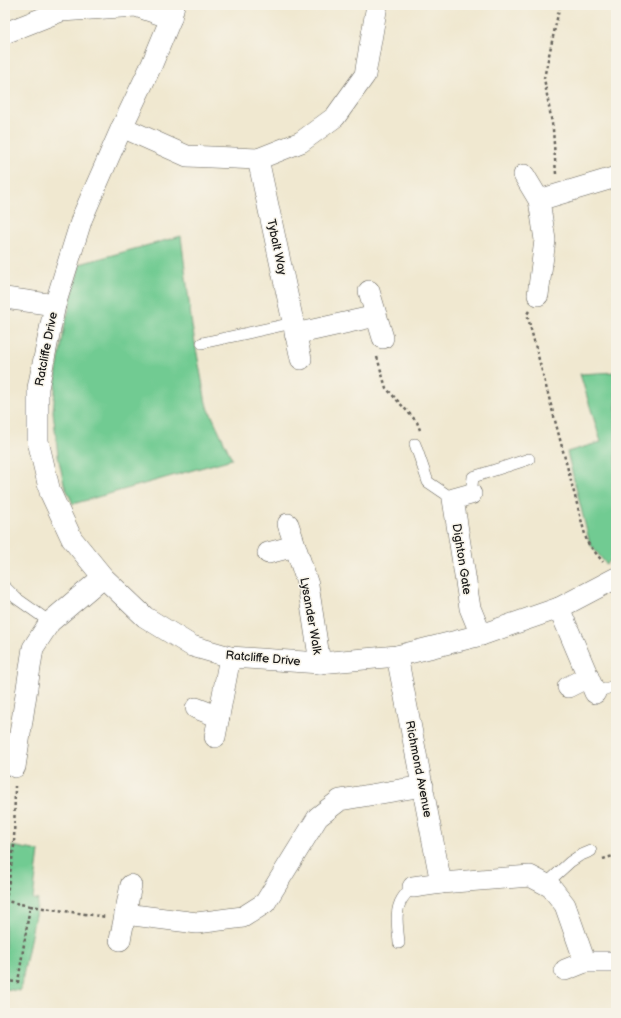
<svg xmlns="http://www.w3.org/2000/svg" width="621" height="1018" font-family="'Balsamiq Sans',sans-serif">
<rect width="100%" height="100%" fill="#f7f3e8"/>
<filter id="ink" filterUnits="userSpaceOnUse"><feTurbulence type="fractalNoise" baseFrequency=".025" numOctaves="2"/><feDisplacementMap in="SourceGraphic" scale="8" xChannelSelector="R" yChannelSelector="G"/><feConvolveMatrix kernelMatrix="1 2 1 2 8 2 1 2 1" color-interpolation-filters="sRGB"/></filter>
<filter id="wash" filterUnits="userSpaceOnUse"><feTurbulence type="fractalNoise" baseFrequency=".012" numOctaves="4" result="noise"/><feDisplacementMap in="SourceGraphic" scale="16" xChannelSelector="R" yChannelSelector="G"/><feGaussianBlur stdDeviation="0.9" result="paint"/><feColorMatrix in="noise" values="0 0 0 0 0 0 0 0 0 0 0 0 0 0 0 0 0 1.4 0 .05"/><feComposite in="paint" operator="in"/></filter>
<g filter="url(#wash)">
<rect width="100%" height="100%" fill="#f0e8d0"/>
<g fill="#71cb92" stroke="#467457">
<path d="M181 236 192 326 206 403 232 459 73 504 64 484 58 456 53 411 57 371 65 324 80 264Z"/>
<path d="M616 372V557L606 564 590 544 567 452 601 442 580 374Z"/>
<path d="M12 846 39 851 33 899 38 900 20 991 5 989V882Z"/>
</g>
</g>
<g filter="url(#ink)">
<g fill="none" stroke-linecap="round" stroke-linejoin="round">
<defs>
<g id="service">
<path d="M202 343 293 323"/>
<path d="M415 444 428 482 453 499"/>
<path d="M471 494 473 477 529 459"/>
<path d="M5 587 16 598 50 622"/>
<path d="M595 693 616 685"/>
<path d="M546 884 570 862 579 856 591 851"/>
<path d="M399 943C398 928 394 912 402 899 405 894 409 890 413 887"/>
</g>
<g id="minor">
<path d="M174 5 171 18 152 64 122 127 82 218 55 305 38 388V441L50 492 72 539 103 577 145 617 192 646 230 657 320 663 397 656 481 635 559 608 616 578"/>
<path d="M5 33 61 11 136 6 171 18"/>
<path d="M122 127 187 156 258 159 301 142 335 117 365 75 377 5"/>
<path d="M258 159 301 359"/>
<path d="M524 175 539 200 545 240 538 295"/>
<path d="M539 200 616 177"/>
<path d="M369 291 383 338"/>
<path d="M5 298 55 305"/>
<path d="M295 334 376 316"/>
<path d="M471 494 453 499 470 608 481 635"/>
<path d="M288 524 308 585 320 663"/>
<path d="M268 553 295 546"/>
<path d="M559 608 595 693"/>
<path d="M397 656 441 883"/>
<path d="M568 687 588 677"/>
<path d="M196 708 219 717"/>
<path d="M215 737 230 657"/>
<path d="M15 767 33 648 50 622 103 577"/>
<path d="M413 887 441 883 530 876 551 887 565 905 585 962"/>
<path d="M125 914 197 923 243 917 265 903 318 817 340 800 423 786"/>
<path d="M120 940 131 885"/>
<path d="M565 970 585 962H612"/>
</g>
</defs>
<use href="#service" stroke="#66635b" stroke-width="12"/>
<use href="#minor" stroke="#66635b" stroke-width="22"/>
<g stroke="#66635b" stroke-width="2.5" stroke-dasharray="3 3" stroke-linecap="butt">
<path d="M568 5H570"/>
<path d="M556 174 553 129 544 78 560 5"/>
<path d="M529 311 527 314 587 542 603 562"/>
<path d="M377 357 386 388 417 422 420 430"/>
<path d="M603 859 616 855"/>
<path d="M5 906 6 901"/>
<path d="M30 906 106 917"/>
<path d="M5 981 18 982 30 906 6 901 14 846 15 786"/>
</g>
<use href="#service" stroke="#fff" stroke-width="11"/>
<use href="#minor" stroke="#fff" stroke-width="21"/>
</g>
</g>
<g text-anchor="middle" stroke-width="3" stroke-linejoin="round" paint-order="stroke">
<g font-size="12" fill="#1c1c1c" stroke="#f7f3e8">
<text transform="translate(277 247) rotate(78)" y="4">Tybalt Way</text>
<text transform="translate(46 349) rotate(-79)" y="4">Ratcliffe Drive</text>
<text transform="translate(462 559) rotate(81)" y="4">Dighton Gate</text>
<text transform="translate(311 616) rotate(80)" y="4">Lysander Walk</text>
<text transform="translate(263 658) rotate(5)" y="4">Ratcliffe Drive</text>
<text transform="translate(419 769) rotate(79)" y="4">Richmond Avenue</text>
</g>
</g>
<rect width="621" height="1018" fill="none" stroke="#f7f3e8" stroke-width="20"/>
</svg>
